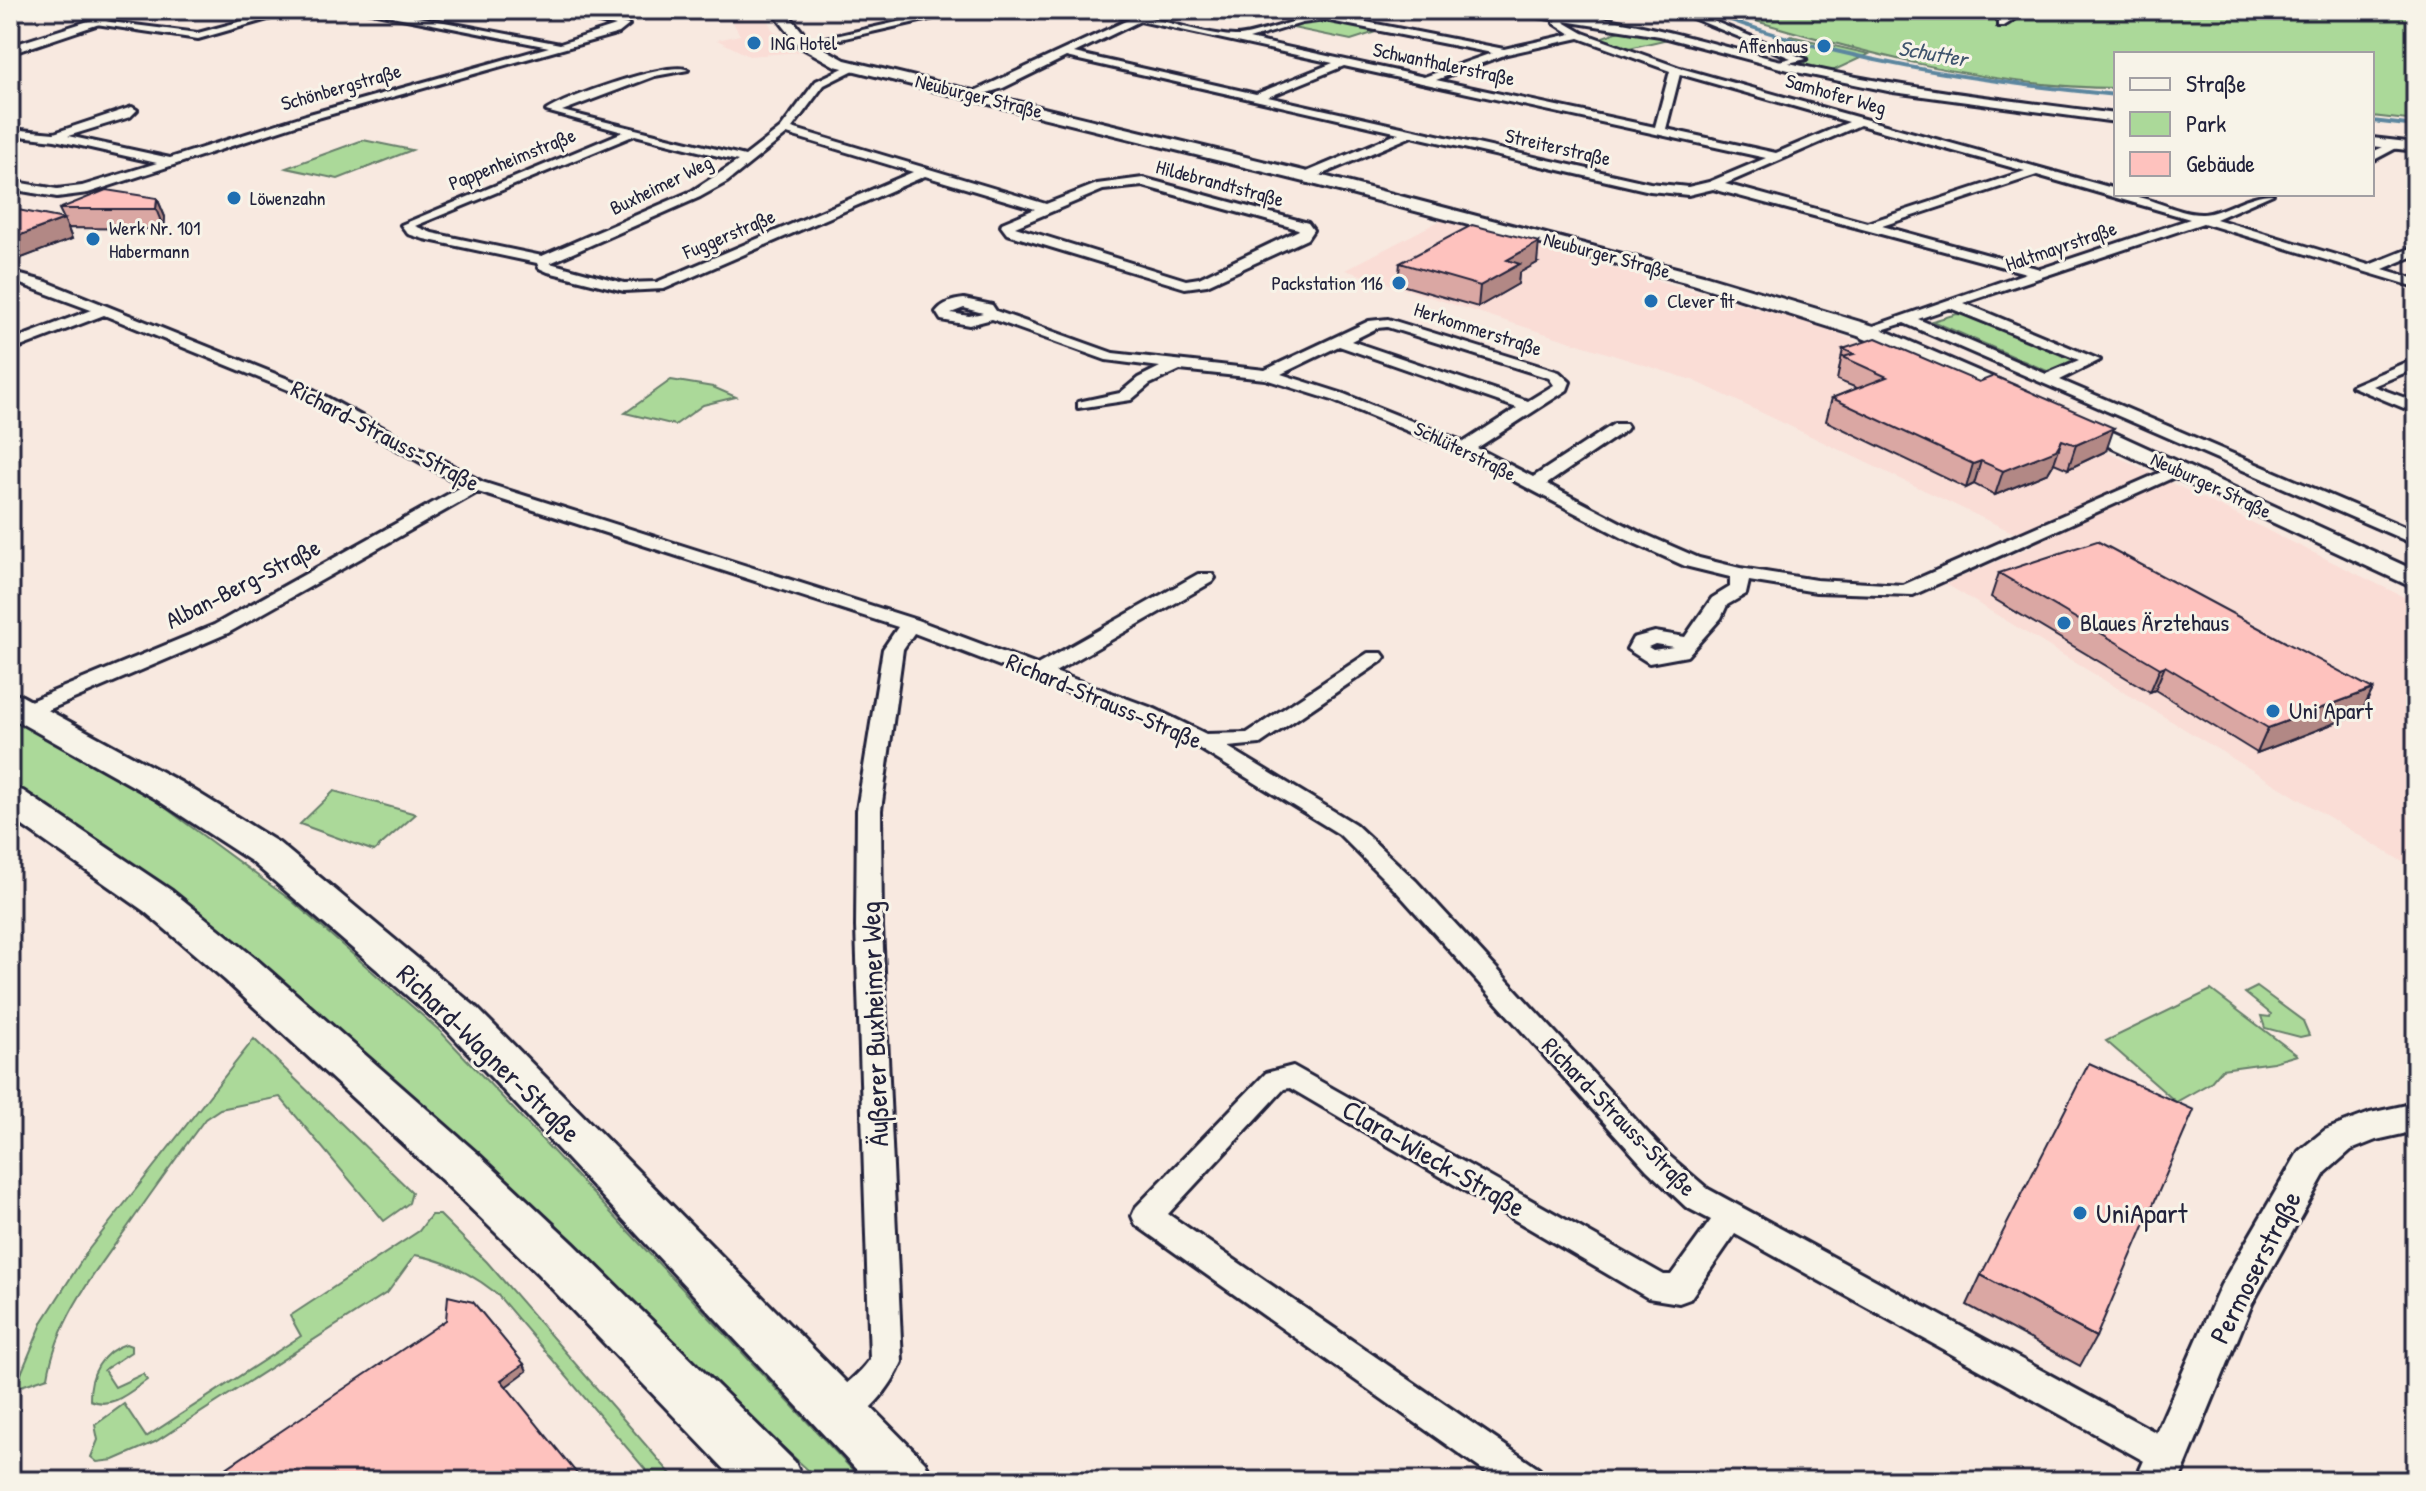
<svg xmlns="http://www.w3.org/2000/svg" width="2426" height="1491" font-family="'Patrick Hand',sans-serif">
<rect width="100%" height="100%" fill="#f8e9e0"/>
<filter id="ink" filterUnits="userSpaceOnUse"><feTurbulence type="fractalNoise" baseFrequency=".0125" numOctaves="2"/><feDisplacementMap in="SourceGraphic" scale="16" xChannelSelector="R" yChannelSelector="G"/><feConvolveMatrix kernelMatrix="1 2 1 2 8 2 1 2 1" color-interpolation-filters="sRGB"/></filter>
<g filter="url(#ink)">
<g fill="#faddd6">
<path d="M726 10H763L772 29 799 52 749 56 717 40 740 35Z"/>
<path d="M1441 220 1823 327 2127 461 2416 603V870L1946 584 2037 544 1695 381 1345 270Z"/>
</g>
<g fill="#abd999" stroke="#667e6a" stroke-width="2">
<path d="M1718 10H2416V121L2372 116V54H2116V88C1984 88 1843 47 1718 10Z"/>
<path d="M1324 19 1382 30 1351 40 1288 27Z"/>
<path d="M1625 29 1668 39 1629 48 1600 38Z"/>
<path d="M1791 36 1869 54 1828 73 1799 66 1808 60 1771 44Z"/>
<path d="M363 140 412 150 338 179 286 168Z"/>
<path d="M1957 314 1971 315 2075 355 2081 363 2058 372 2047 371 1932 321Z"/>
<path d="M671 380 713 387 736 397 703 405 675 425 625 413Z"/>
<path d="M10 715 156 801 292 901 440 1031 863 1481H820L261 970 144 876 10 786Z"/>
<path d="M334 791 416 814 374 851 300 824Z"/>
<path d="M2257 987 2303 1021 2309 1035 2300 1037 2265 1028 2261 1016 2270 1017 2271 1014 2245 993Z"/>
<path d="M2211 990 2297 1055 2273 1062 2222 1069 2210 1083 2176 1102 2106 1041Z"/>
<path d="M254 1039 412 1192 409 1203 384 1221 280 1097 220 1109 205 1119C179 1154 154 1189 129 1225 96 1271 57 1319 48 1377L15 1388 43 1321 89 1249Z"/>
<path d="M431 1215H440L487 1262 677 1481H655L496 1293C472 1274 446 1260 415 1255L388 1292 155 1442 114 1460 97 1462 91 1457 98 1440 95 1425 124 1404 146 1437 301 1336 290 1316 419 1231Z"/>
<path d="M126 1344 131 1346V1352L104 1370 115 1387 143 1374 147 1380C130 1392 111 1410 90 1400 89 1375 102 1351 126 1344Z"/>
</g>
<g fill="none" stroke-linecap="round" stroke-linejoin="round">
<g stroke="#5b869f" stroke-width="4">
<path d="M1703 10C1837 61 1974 81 2116 95"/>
<path d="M2372 121 2416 126"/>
</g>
<defs>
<g id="minor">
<path d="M283 10H299L198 39 89 23 94 20 198 33Z"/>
<path d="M361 10H381L560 44 616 26 550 10H568L629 25 619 33 314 119 88 193 57 197 10 189V181L57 189 82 186 157 163 55 140 10 135V129L54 133 132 107 137 110 130 117 68 136 170 158 306 115 549 47Z"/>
<path d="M951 10H969L805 47 800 44Z"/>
<path d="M1096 10C1144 10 1190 34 1235 36 1252 37 1301 17 1325 14L1504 49 1571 34 1554 23 1564 12 1569 15 1564 22 1583 33 1680 68 2116 189V194C2148 194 2175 214 2201 214 2219 215 2246 194 2273 194L2216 219 2369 265 2416 246V255L2383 269 2416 279V287L2203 223 1964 303 2100 360 2060 380 2416 532V545L1904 323 1866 335 1859 331 2026 273 1713 189 1688 195 1650 191 1412 136 1306 181 1302 180V174L1399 133 1066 57 1003 88 971 98 966 95 1130 19ZM1325 20 1492 53 1424 77 1249 39 1302 23ZM1140 21 1333 63 1256 94 1074 53ZM1579 38 1670 71 1655 127 1436 80 1507 54ZM1344 66 1766 158 1709 182 1688 187 1650 183 1268 97ZM1680 74 1849 122 1776 153 1666 129ZM1860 125 2025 171 1867 223 1725 184ZM2037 175 2190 219 2040 269 1882 226ZM1950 308 2079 360 2046 374 1918 319Z"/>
<path d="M1673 10H1686L1806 59 1775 66V62L1791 58Z"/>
<path d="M2018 10H2029L2004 26H1998V22Z"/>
<path d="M854 63 858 64V68L824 85 792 128 1046 204 1097 184 1143 178 1308 223 1313 230 1307 239 1207 285 1185 288 1007 234 1001 226 1002 223 1035 209 925 176 664 289 624 291 548 272 539 268 537 263 424 239 408 234 401 225 623 132 546 111C563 98 671 60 688 70L655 76 562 111 745 156 781 128 816 81ZM787 134 913 172 657 282 624 283 550 263 700 197 727 182ZM635 135 738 161 692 191 542 256 432 233 415 226ZM1143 186 1298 229 1299 230 1199 278 1186 280 1015 227 1103 190Z"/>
<path d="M2394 142 2404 144 2372 161V152Z"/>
<path d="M10 272 47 282 308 387 482 482 917 620 1037 665 1198 574H1212L1215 578 1212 582 1055 672 1155 709 1206 734 1247 733 1368 653H1382L1385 657 1382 661 1260 744 1228 747 1355 824 1416 881 1667 1154 1708 1189 2179 1445 2184 1456 2179 1467 2167 1472 2155 1467 1735 1234 1690 1299 1679 1303 1648 1298 1290 1088 1284 1089 1168 1214 1539 1469 1544 1481H1498L1136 1225 1132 1216 1136 1207 1266 1073 1293 1066 1664 1275H1671L1711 1220 1686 1207 1647 1170 1398 893 1339 834 1195 746 1139 719 914 633 903 649 881 810 882 927 902 1362C890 1389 868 1417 839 1428L827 1424 822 1413C832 1391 856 1380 870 1359L856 927 857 810 883 649 898 627 478 492 228 633 34 716H18L15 711 18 706 214 625 463 486 296 393 104 315 10 351V341L91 310 10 280Z"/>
<path d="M964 299 992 305 996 311 1113 353 1265 370 1369 321 1388 319 1559 372 1570 382 1567 390 1477 448 1533 477 1614 424H1626L1628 427 1626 430 1547 484 1637 531 1699 558 1740 568 1816 580 1903 585 2175 466 2181 465 2190 470 1913 595 1816 592 1749 581 1746 594 1727 605 1721 618 1687 656 1649 663 1627 649 1633 638 1655 632 1685 637 1712 598 1730 587V577L1685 566 1625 539 1459 452 1332 400 1265 379 1180 370 1150 384 1131 400 1078 408V402L1120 393 1138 378 1160 367 1106 360 992 319 969 325 941 320 936 312C943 303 953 300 964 299ZM964 308 983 313 969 316 951 313ZM1387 327 1549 378 1554 385 1528 401 1351 341 1377 328ZM1339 346 1517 408 1464 442 1344 394 1281 374ZM1655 644 1673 647 1653 650 1648 647Z"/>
<path d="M2416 358V368L2373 386 2416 402V413L2351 386Z"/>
</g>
<g id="tertiary">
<path d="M123 10H141L10 54V46Z"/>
<path d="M1513 10C1611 10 1704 43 1798 65 1903 89 2010 100 2116 114V122L1893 92 1796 72 1660 36 1519 14Z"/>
<path d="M2372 138 2416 143V151L2372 146Z"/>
<path d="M2416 1103V1131L2376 1140 2351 1150 2325 1173 2252 1304 2179 1481H2135L2221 1285 2299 1151 2325 1130 2370 1113Z"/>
</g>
<g id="secondary">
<path d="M771 10H785L809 40 845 60 1312 173 1707 276 1874 326 2029 393 2033 398 2029 403H2013L1858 336 1693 284 1301 181 835 66 799 46Z"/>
<path d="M2071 413 2416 571V589L2063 425 2059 420 2063 415Z"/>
</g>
<g id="primary">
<path d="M10 693 22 696 182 783 279 843 477 1008 925 1462 933 1481H867L447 1030 251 861 156 799 10 717Z"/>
<path d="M10 787 23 791 172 891 255 958 478 1154 573 1243 795 1462 803 1481H736L537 1273 444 1182 225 980 144 911 10 817Z"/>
</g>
</defs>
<use href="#minor" stroke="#22223b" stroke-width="6"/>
<use href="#tertiary" stroke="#22223b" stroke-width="6"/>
<use href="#secondary" stroke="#22223b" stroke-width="6"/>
<use href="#primary" stroke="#22223b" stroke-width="6"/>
<use href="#minor" fill="#f7f3e8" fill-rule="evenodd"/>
<use href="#tertiary" fill="#f7f3e8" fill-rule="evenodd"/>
<use href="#secondary" fill="#f7f3e8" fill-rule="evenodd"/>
<use href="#primary" fill="#f7f3e8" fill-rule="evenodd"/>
</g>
<g fill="#daa7a3" stroke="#22223b" stroke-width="2">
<path d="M157 198 165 217 164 229 68 228 72 239 10 262V210L64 219 59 209Z"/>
<path d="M1400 263H1537L1519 273 1518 284 1478 307 1398 284Z"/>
<path d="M1843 349 2106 451 2068 469 2054 463 2048 473 1995 495 1974 484 1966 488 1826 421 1832 398 1857 388 1837 380Z"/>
<path d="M1999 573 2373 689 2361 713 2257 753 2155 690 2150 692 1991 597Z"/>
<path d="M1981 1275 2096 1337 2080 1366 1967 1305Z"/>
</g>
<g fill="#b28885" stroke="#22223b" stroke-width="2">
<path d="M157 198 165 217 164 229 156 209Z"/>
<path d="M64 219 72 239 11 262 10 239Z"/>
<path d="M1539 242 1537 263 1519 273 1518 284 1478 307 1480 286 1507 260Z"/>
<path d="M2114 428 2106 451 2068 469 2076 445Z"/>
<path d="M2062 440 2054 463 2048 473 1995 495 2003 471Z"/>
<path d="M1981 461 1974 484 1966 488 1973 464Z"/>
<path d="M2165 666 2155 690 2150 692 2160 668Z"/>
<path d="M2373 689 2361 713 2257 753 2268 728Z"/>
<path d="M524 1364 527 1371 504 1388 501 1380Z"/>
</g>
<g fill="#fec2be" stroke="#22223b" stroke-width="2">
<path d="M106 190 157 198 156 209H59Z"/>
<path d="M13 209 64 219 10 239V210Z"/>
<path d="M1472 225 1539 242 1507 260 1520 264 1480 286 1400 263Z"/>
<path d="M1876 338 1979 382 1994 376 2114 428 2076 445 2062 440 2056 450 2003 471 1981 461 1973 464 1832 398 1887 377 1843 357 1854 354 1843 349Z"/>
<path d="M2097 541 2373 689 2268 728 2165 666 2160 668 1999 573Z"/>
<path d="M2089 1063 2194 1110 2096 1337 1981 1275Z"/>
<path d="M448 1296 473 1302 524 1364 501 1380 583 1481H207L446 1320Z"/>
</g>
</g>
<g fill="#1f6fb2" stroke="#f7f3e8" stroke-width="3">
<circle cx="754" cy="43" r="8"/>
<circle cx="1824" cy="46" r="8"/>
<circle cx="234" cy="198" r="8"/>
<circle cx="93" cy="239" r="8"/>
<circle cx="1399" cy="283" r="8"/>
<circle cx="1651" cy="301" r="8"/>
<circle cx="2064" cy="623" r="8"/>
<circle cx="2273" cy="711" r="8"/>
<circle cx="2080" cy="1213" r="8"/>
</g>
<g text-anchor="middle" stroke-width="6" stroke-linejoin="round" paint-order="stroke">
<g font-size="20" fill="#22223b" stroke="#f7f3e8" text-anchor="start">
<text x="770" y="50">ING Hotel</text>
<text x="1808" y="53" text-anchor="end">Affenhaus</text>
<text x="250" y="205">Löwenzahn</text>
<text x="109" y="235">Werk Nr. 101<tspan x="109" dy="23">Habermann</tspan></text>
<text x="1383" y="290" text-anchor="end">Packstation 116</text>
<text x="1667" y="308">Clever fit</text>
</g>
<g font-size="20" fill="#22223b" stroke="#f7f3e8">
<text transform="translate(1444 64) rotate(12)" y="7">Schwanthalerstraße</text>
<text transform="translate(341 87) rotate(-16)" y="7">Schönbergstraße</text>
<text transform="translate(1836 94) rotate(16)" y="7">Samhofer Weg</text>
<text transform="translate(979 96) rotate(14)" y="7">Neuburger Straße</text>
<text transform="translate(1558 147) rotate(13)" y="7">Streiterstraße</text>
<text transform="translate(512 159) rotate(-22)" y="7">Pappenheimstraße</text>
<text transform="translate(1220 183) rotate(15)" y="7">Hildebrandtstraße</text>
<text transform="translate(661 185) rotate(-26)" y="7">Buxheimer Weg</text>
<text transform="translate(729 234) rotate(-23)" y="7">Fuggerstraße</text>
<text transform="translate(2061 246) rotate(-19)" y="7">Haltmayrstraße</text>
<text transform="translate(1607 255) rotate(15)" y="7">Neuburger Straße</text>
<text transform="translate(1478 329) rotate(18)" y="7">Herkommerstraße</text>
<text transform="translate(1465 451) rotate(26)" y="7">Schlüterstraße</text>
<text transform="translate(2211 485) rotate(25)" y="7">Neuburger Straße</text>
</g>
<g font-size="22" font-style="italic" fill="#3e546d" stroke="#f7f3e8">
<text transform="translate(1933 53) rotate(10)" y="8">Schutter</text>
</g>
<g font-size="24" fill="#22223b" stroke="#f7f3e8">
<text transform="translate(385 436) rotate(28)" y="8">Richard-Strauss-Straße</text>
<text transform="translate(243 584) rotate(-27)" y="8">Alban-Berg-Straße</text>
<text transform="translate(1104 701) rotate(23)" y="8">Richard-Strauss-Straße</text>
<text transform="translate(1619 1117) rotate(46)" y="8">Richard-Strauss-Straße</text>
</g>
<g font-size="24" fill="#22223b" stroke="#f7f3e8" text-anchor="start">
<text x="2080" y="631">Blaues Ärztehaus</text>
<text x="2289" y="719">Uni Apart</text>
</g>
<g font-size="28" fill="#22223b" stroke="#f7f3e8">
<text transform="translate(874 1024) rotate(-92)" y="10">Äußerer Buxheimer Weg</text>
<text transform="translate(489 1053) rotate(44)" y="10">Richard-Wagner-Straße</text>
<text transform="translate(1434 1158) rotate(30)" y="10">Clara-Wieck-Straße</text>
<text transform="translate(2255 1267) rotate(-63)" y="10">Permoserstraße</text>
</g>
<g font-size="28" fill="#22223b" stroke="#f7f3e8" text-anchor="start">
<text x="2096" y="1223">UniApart</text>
</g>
</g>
<rect width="2426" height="1491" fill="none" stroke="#f7f3e8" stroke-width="40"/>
<rect x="20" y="20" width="2386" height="1451" fill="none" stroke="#22223b" stroke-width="3" filter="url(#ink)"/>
<rect x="2114" y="52" width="260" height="144" fill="#f7f3e8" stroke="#a29fa3" stroke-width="2"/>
<rect x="2130" y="78" width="40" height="12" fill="#f7f3e8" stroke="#a29fa3" stroke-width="2"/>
<text x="2186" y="92" font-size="24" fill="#22223b">Straße</text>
<rect x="2130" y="112" width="40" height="24" fill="#abd999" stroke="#a29fa3" stroke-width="2"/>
<text x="2186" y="132" font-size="24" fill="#22223b">Park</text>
<rect x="2130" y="152" width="40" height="24" fill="#fec2be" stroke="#a29fa3" stroke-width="2"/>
<text x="2186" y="172" font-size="24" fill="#22223b">Gebäude</text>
</svg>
